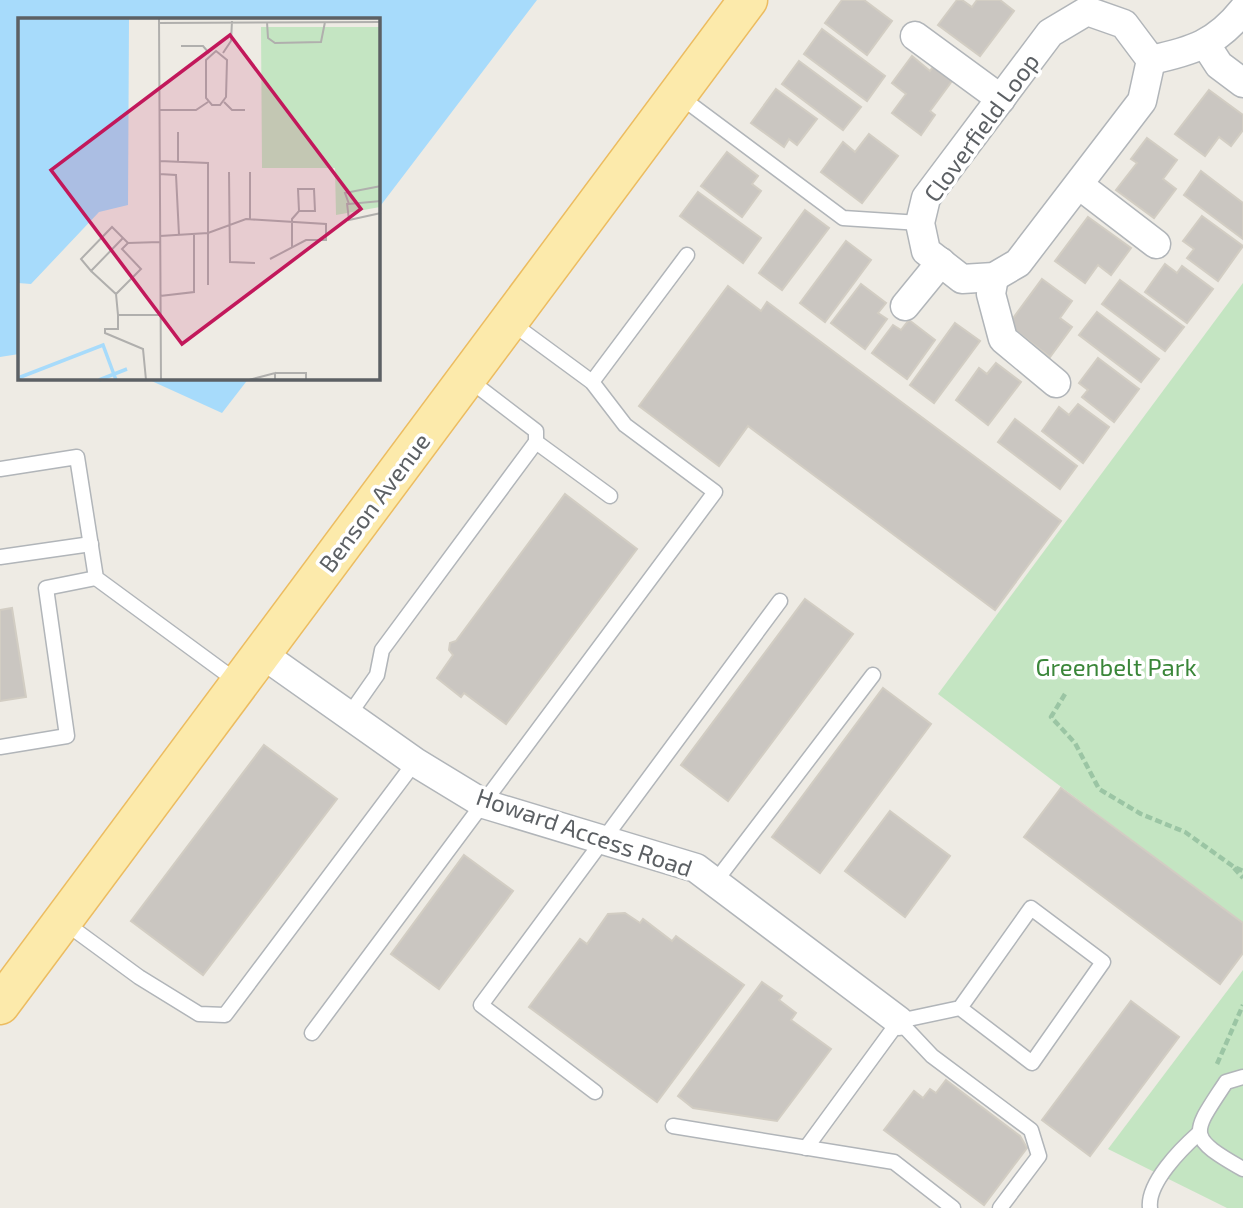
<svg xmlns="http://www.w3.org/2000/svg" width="1243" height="1208" font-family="'Exo 2',sans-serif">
<rect width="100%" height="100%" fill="#eeebe4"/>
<g fill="#c4e5c2">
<path d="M1243 283V924L938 694Z"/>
<path d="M1243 970V1208H1227L1108 1149Z"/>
</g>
<g fill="#a7dbfb">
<path d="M0 0H537L378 209V19H19V354L0 357Z"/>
<path d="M145 378H249L222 413Z"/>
</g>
<g fill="#cac6c1" stroke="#d2cdc3" stroke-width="2">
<path d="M842 0H864L892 21 867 55 825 23Z"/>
<path d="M957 0H962L972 7 977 0H1000L1014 11 980 56 938 25Z"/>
<path d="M822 29 885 76 867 101 804 54Z"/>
<path d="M912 56 930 71 933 67 952 81 930 111 935 115 921 135 892 113 906 94 892 83Z"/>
<path d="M799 61 861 107 843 130 782 84Z"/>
<path d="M776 89 817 119 797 145 789 139 784 147 751 123Z"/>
<path d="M1209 90 1243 115V130L1231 146 1219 137 1205 156 1175 134Z"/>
<path d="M869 134 898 156 862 203 821 172 843 142 855 152Z"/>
<path d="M1147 138 1177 160 1163 179 1176 189 1154 218 1116 190 1137 163 1131 159Z"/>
<path d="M727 152 758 176 752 184 761 191 742 217 701 186Z"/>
<path d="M1201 171 1243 203V239L1184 195Z"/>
<path d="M698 192 761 238 743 263 680 216Z"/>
<path d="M805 210 829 228 782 290 759 273Z"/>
<path d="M1202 216 1243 246 1218 281 1187 258 1194 249 1183 241Z"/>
<path d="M1088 217 1131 248 1111 275 1098 265 1085 283 1055 261Z"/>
<path d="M846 241 871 260 825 322 800 303Z"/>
<path d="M1165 264 1177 273 1182 266 1213 289 1187 323 1145 292Z"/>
<path d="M1042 279 1072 301 1060 318 1072 327 1050 357 1008 325Z"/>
<path d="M1120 280 1184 327 1165 351 1102 304Z"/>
<path d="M861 284 886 303 878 313 887 319 865 349 831 323Z"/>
<path d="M728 286 761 311 767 302 1061 521 995 610 748 426 719 466 639 406Z"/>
<path d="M1097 312 1159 359 1141 382 1079 335Z"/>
<path d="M909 320 935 340 907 379 872 353 893 325 901 330Z"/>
<path d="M955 323 980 341 934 403 910 385Z"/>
<path d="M1098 358 1139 389 1114 422 1082 397 1088 390 1079 383Z"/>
<path d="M996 363 1021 382 988 425 956 400 979 368 987 374Z"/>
<path d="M1078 404 1109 427 1083 463 1042 431 1059 407 1069 415Z"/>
<path d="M1015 419 1077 466 1060 489 998 442Z"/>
<path d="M565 494 637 549 506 724 464 693 461 697 437 678 453 655 449 650 450 643 456 641Z"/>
<path d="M805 599 853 634 728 801 681 765Z"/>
<path d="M12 608 26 697 0 701V610Z"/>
<path d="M883 688 931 724 820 873 772 837Z"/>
<path d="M264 745 337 799 203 975 131 921Z"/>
<path d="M1061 788 1243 923V953L1220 984 1024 837Z"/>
<path d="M890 811 950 856 905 917 845 871Z"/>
<path d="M464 855 513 891 439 989 391 954Z"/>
<path d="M625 913 640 923 643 919 672 941 676 936 744 985 657 1102 529 1007 580 939 587 944 608 914Z"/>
<path d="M762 982 782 996 779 1000 796 1013 791 1020 831 1049 777 1121 693 1108 678 1096Z"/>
<path d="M1131 1001 1179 1037 1090 1156 1042 1120Z"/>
<path d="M946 1080 1020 1136 1027 1148 984 1205 884 1130 914 1091 923 1098 930 1089 936 1093Z"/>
</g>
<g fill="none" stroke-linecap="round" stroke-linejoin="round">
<defs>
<g id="lane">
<path d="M678 95 843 218 920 223"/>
<path d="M592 382 687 255"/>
<path d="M536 442 610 496"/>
<path d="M0 469 77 457 96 578 239 683"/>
<path d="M0 557 91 544"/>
<path d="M349 715 377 675 382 650 536 442V431L468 379"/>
<path d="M0 747 67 736 46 588 96 578"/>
<path d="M715 882 873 675"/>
<path d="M64 922 139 977 199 1014 225 1015 415 762"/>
<path d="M899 1021 932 1056 1031 1130 1039 1156 1000 1208"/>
<path d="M312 1033 715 492 625 425 592 382 509 321"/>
<path d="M1243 1077 1226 1082C1192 1134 1185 1136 1243 1169"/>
<path d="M595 1092 481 1005 780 601"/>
<path d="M673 1126 894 1162 953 1208"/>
<path d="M806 1148 899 1021 960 1008 1032 1063 1103 962 1031 908 960 1008"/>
<path d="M1150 1208C1147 1183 1181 1149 1199 1133"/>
</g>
<g id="street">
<path d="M1087 11 1124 24 1151 60 1142 101 1018 263 994 277 962 279 926 251 920 223 926 198 1050 33Z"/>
<path d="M915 36 1001 99"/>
<path d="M1206 45 1219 65 1243 83"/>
<path d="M1151 60C1192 51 1216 44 1243 10"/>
<path d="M1079 185 1156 244"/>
<path d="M994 277 991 294 1003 339 1056 383"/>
<path d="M905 306 941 262"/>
<path d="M262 654 415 762 484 804 696 868 899 1021"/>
</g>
<path id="primary" d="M0 1005 748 0"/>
</defs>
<use href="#lane" stroke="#b1b5b9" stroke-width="17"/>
<use href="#street" stroke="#b1b5b9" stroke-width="31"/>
<use href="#primary" stroke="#ecbc60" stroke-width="41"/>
<g stroke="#9bc5a4" stroke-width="4.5" stroke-dasharray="7 3.5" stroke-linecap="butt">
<path d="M1065 694 1051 717 1075 743 1099 789 1141 814 1185 832 1234 867 1243 871"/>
<path d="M1234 868 1243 878"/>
<path d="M1217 1064 1243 1005"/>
</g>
<use href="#lane" stroke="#fff" stroke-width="14"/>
<use href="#street" stroke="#fff" stroke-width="28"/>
<use href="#primary" stroke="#fceaab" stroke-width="38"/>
</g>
<g text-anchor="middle" stroke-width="7" stroke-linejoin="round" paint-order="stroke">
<g font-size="24" fill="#5c6064" stroke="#fff">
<text transform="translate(982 128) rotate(-54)" y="8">Cloverfield Loop</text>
<text transform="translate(375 503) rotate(-53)" y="8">Benson Avenue</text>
<text transform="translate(584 833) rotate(19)" y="8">Howard Access Road</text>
</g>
<g font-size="24" fill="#3a8639" stroke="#fff">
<text x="1116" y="676">Greenbelt Park</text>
</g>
</g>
<g transform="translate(18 18)">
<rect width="362" height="362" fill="#eeebe4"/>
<path d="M243 9H362V189L318 197 317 150H244Z" fill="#c4e5c2"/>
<path d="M0 1H111L110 187 81 194 13 266 0 265Z" fill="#a7dbfb"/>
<path fill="none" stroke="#a7dbfb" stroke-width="3.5" d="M0 360 85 327 98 362M81 362 109 351"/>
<path fill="none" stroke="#b0afad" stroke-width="2" d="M141 1 143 362M249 4 250 20 257 25 303 24 307 4M141 5 363 4M163 28H185L191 35M198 33 209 42 208 79 202 87H194L188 80V42ZM205 35 213 23 214 3M206 84 214 92H227M141 92H178L190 84M160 114V143M141 143 190 145V267M211 154 212 244 237 245M141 156 158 157 161 217M363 168 327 175 331 186 363 183M329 185 331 202 363 195M232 201V154M142 218 190 215 228 201 308 206V222H288L252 241M105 220 73 253 63 241 94 209 110 225 142 224M274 230V201L281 193H297L296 171H280L281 193M73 253 98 276 123 251 104 231 110 225M98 276 100 297H142M142 278 176 274V216M100 297V311H87V315L125 331 128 362M257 355H288V362M231 362 257 355V362"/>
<path fill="#c2185b" fill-opacity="0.15" stroke="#c2185b" stroke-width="3.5" d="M212 17 343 191 164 326 33 152Z"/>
<rect width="362" height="362" fill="none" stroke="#5c6064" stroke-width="3.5"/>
</g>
</svg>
